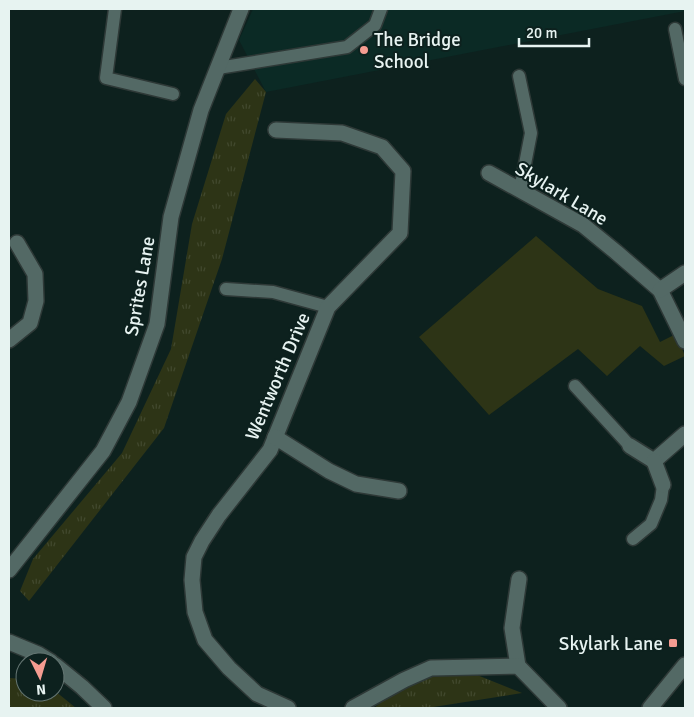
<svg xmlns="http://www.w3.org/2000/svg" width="694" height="717" font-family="Signika,sans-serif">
<defs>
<pattern id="grass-tufts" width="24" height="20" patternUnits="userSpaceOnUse" patternTransform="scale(1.25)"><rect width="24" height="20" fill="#2d3416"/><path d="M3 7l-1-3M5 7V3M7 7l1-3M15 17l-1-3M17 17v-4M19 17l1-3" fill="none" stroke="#41482d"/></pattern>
</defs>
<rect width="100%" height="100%" fill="#0d211e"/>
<path fill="#0b2a25" d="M253 9H685V11L266 92 239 40Z"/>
<g fill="url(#grass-tufts)">
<path d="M255 79 266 92 222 259 164 428 29 601 20 591 33 559 122 453 171 349 192 224 226 114Z"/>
<path d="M477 675 522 693 427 708H374L384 700 429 676Z"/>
<path d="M9 678 25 679V692L55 691 76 708H12L9 705Z"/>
</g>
<path fill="#2d3416" d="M536 236 598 289 642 306 660 342 676 334 685 356 664 366 640 346 607 376 578 349 489 415 419 337Z"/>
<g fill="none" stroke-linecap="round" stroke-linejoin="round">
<defs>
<g id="service">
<path d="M115 9 106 78 173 94"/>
<path d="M675 29 685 79"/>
<path d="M218 68 347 47 375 25 381 9"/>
<path d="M519 76 531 133 520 190"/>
<path d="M226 289 273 292 328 307"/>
<path d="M575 386 630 446"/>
<path d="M633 539 651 524 661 500 663 485"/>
</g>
<g id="minor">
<path d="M276 130 342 133 382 147 403 171 400 233 328 307 270 450 219 515 202 541 194 557 192 580 195 612 205 640 229 668 257 694 288 708"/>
<path d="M489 173 583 225 616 252 660 290 685 341"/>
<path d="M660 290 685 273"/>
<path d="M9 340 30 323 36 301 35 274 17 243"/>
<path d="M275 437 329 471 356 484 399 491"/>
<path d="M630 446 654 461 685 434"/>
<path d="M654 461 663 485"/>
<path d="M9 570 103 451 129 402 157 324 171 217 201 110 241 9"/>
<path d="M518 666 512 628 519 579"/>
<path d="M353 708 404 680 431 668 518 666 559 708"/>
<path d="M650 708 685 665"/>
</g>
<g id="tertiary">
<path d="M9 642 38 654 51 662"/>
<path d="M55 665 82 687 104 708"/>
</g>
</defs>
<use href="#service" stroke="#2e3937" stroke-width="15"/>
<use href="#minor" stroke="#2e3937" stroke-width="18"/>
<use href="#tertiary" stroke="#2e3937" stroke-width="18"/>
<use href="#service" stroke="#536965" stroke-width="12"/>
<use href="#minor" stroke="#536965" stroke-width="15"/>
<use href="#tertiary" stroke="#536965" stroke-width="15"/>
</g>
<g fill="#f59c91" stroke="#0d211e" stroke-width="2">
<circle cx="364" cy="50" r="5"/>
<rect x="668" y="638" width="10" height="10" rx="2.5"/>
</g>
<g text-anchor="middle" stroke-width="4" stroke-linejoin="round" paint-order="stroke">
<g font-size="19" fill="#e7f3f1" stroke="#0d211e" text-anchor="start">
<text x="374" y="46">The Bridge<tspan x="374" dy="22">School</tspan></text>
<text x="663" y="650" text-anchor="end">Skylark Lane</text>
</g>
<g font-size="19" fill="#e7f3f1" stroke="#0d211e">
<text transform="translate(562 193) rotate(31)" y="7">Skylark Lane</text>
<text transform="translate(139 286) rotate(-80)" y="7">Sprites Lane</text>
<text transform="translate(277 376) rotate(-67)" y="7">Wentworth Drive</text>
</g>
</g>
<rect width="694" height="717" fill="none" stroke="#e7f3f1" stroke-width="20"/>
<g transform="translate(40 677) rotate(175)"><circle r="24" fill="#0d211e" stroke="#647572"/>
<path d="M0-4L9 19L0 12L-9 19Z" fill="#f59c91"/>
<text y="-8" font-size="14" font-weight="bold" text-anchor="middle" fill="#e7f3f1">N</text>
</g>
<path d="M519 38v8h70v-8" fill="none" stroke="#e7f3f1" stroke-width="2.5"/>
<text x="526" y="38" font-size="15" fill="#e7f3f1" stroke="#0d211e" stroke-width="4" paint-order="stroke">20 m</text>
</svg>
